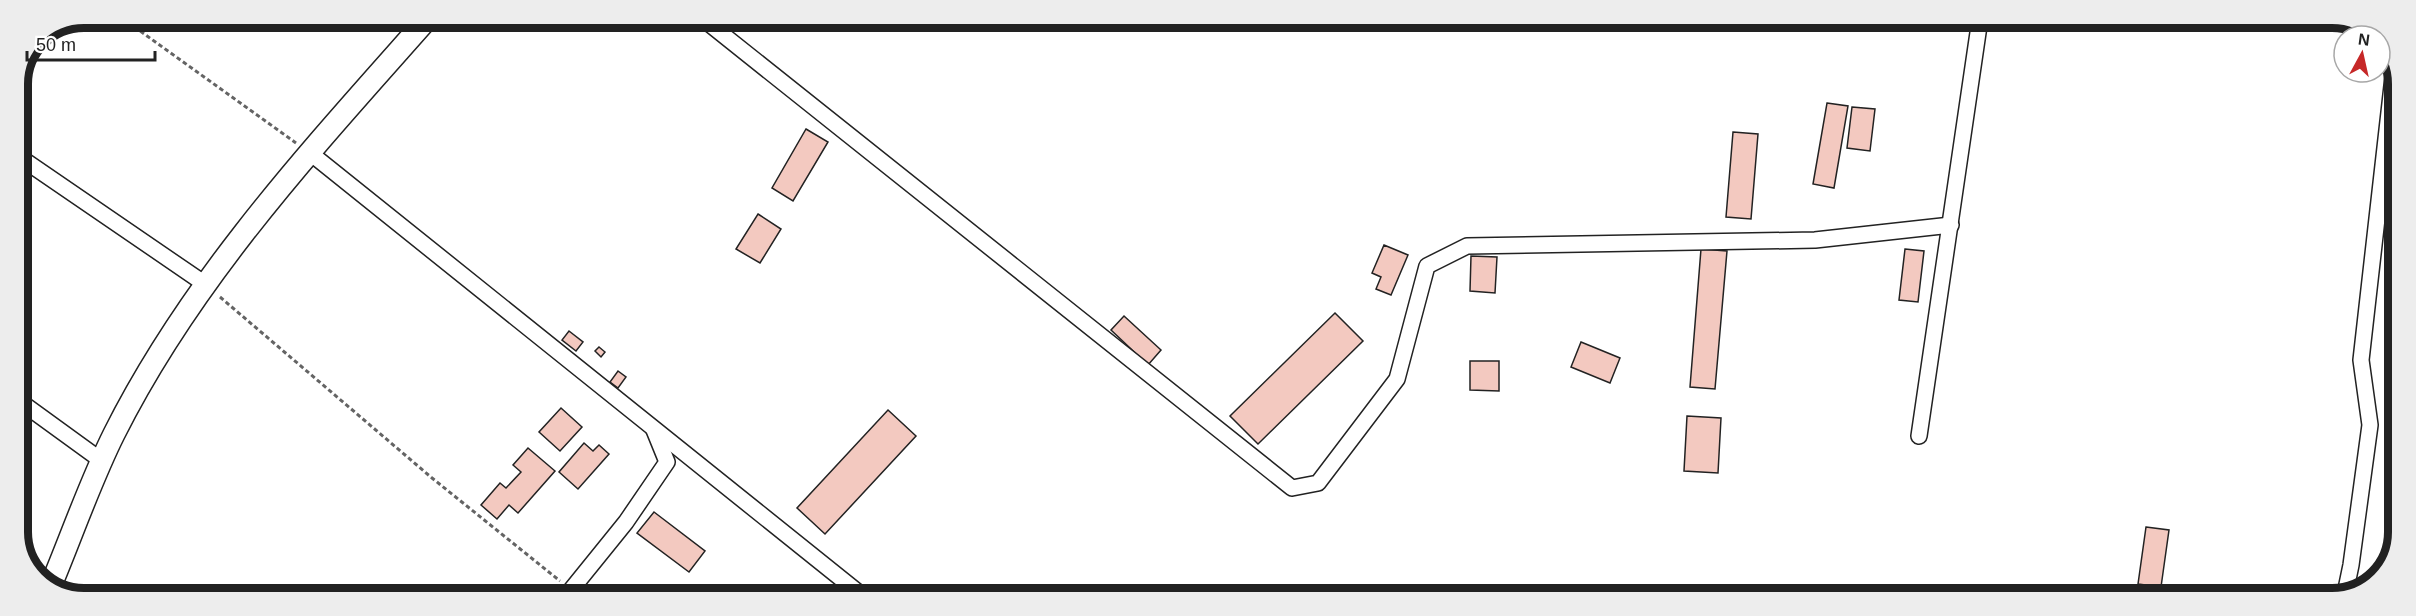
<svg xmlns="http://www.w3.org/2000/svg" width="2416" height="616" font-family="Arial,sans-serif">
<rect width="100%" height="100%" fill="#fff"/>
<g fill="#f3c9c0" stroke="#222" stroke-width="1.5">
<path d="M1838 19H1882V22L1838 23Z"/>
<path d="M1827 103 1848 106 1834 188 1813 184Z"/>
<path d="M1852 107 1875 109 1870 151 1847 148Z"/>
<path d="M806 129 828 142 793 201 772 188Z"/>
<path d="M1733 132 1758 134 1751 219 1726 217Z"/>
<path d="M758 214 781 229 760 263 736 249Z"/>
<path d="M1384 245 1408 255 1391 295 1376 289 1381 277 1372 273Z"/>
<path d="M1701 249 1727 251 1715 389 1690 387Z"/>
<path d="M1905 249 1924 251 1918 302 1899 300Z"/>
<path d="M1471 256 1497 257 1495 293 1470 291Z"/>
<path d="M1335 313 1363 341 1258 444 1230 416Z"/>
<path d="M1124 316 1161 350 1148 365 1111 330Z"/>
<path d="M569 331 583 342 576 351 562 340Z"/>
<path d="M1581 342 1620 358 1610 383 1571 367Z"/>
<path d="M599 347 605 352 601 357 595 351Z"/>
<path d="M1470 361H1499V391L1470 390Z"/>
<path d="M618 371 626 377 618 388 610 382Z"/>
<path d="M561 408 582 427 560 451 539 432Z"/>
<path d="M888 410 916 436 825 534 797 508Z"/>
<path d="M1687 416 1721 418 1718 473 1684 471Z"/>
<path d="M584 443 593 451 599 445 609 454 578 489 559 472Z"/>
<path d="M528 448 555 471 518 513 509 505 497 519 481 505 500 483 506 488 521 472 513 465Z"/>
<path d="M654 512 705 551 689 572 637 533Z"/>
<path d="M2146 527 2169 530 2161 587 2138 584Z"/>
</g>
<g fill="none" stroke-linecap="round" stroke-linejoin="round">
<defs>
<g id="street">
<path d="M702 18 1292 488 1318 483 1397 379 1427 266 1467 246 1815 240 1951 225"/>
<path d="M309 152 864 597"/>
<path d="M18 156 205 284"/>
<path d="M18 400 102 461"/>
<path d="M1919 436 1980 19"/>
<path d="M2345 594 2351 565 2370 425 2361 360 2394 68"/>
<path d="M580 597 571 590 626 522 667 462 654 430"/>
</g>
<path id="secondary" d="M51 585C72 535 90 482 114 434 192 278 313 148 428 18"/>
</defs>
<use href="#street" stroke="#222" stroke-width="18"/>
<use href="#secondary" stroke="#222" stroke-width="24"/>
<g stroke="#646464" stroke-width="3" stroke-dasharray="4.5 3" stroke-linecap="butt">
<path d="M122 18 296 143"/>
<path d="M220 297 432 478 560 581"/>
</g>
<use href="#street" stroke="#fff" stroke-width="15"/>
<use href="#secondary" stroke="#fff" stroke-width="21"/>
</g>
<path d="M0 0H2416V616H0ZM84 28H2332A56 56 0 0 1 2388 84V532A56 56 0 0 1 2332 588H84A56 56 0 0 1 28 532V84A56 56 0 0 1 84 28Z" fill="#ededed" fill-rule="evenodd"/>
<path fill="none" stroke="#222" stroke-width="8" d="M84 28H2332A56 56 0 0 1 2388 84V532A56 56 0 0 1 2332 588H84A56 56 0 0 1 28 532V84A56 56 0 0 1 84 28Z"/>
<g transform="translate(2362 54) rotate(8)"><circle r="28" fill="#ffffff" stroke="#a7a7a7" stroke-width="1.5"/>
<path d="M0-4.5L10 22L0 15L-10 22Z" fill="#c62828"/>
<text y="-9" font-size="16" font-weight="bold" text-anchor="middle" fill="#222222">N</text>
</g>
<path d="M27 51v9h128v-9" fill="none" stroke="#222222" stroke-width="3"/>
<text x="36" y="51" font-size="18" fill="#222222" stroke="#ffffff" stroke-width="4.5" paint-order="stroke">50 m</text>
</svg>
